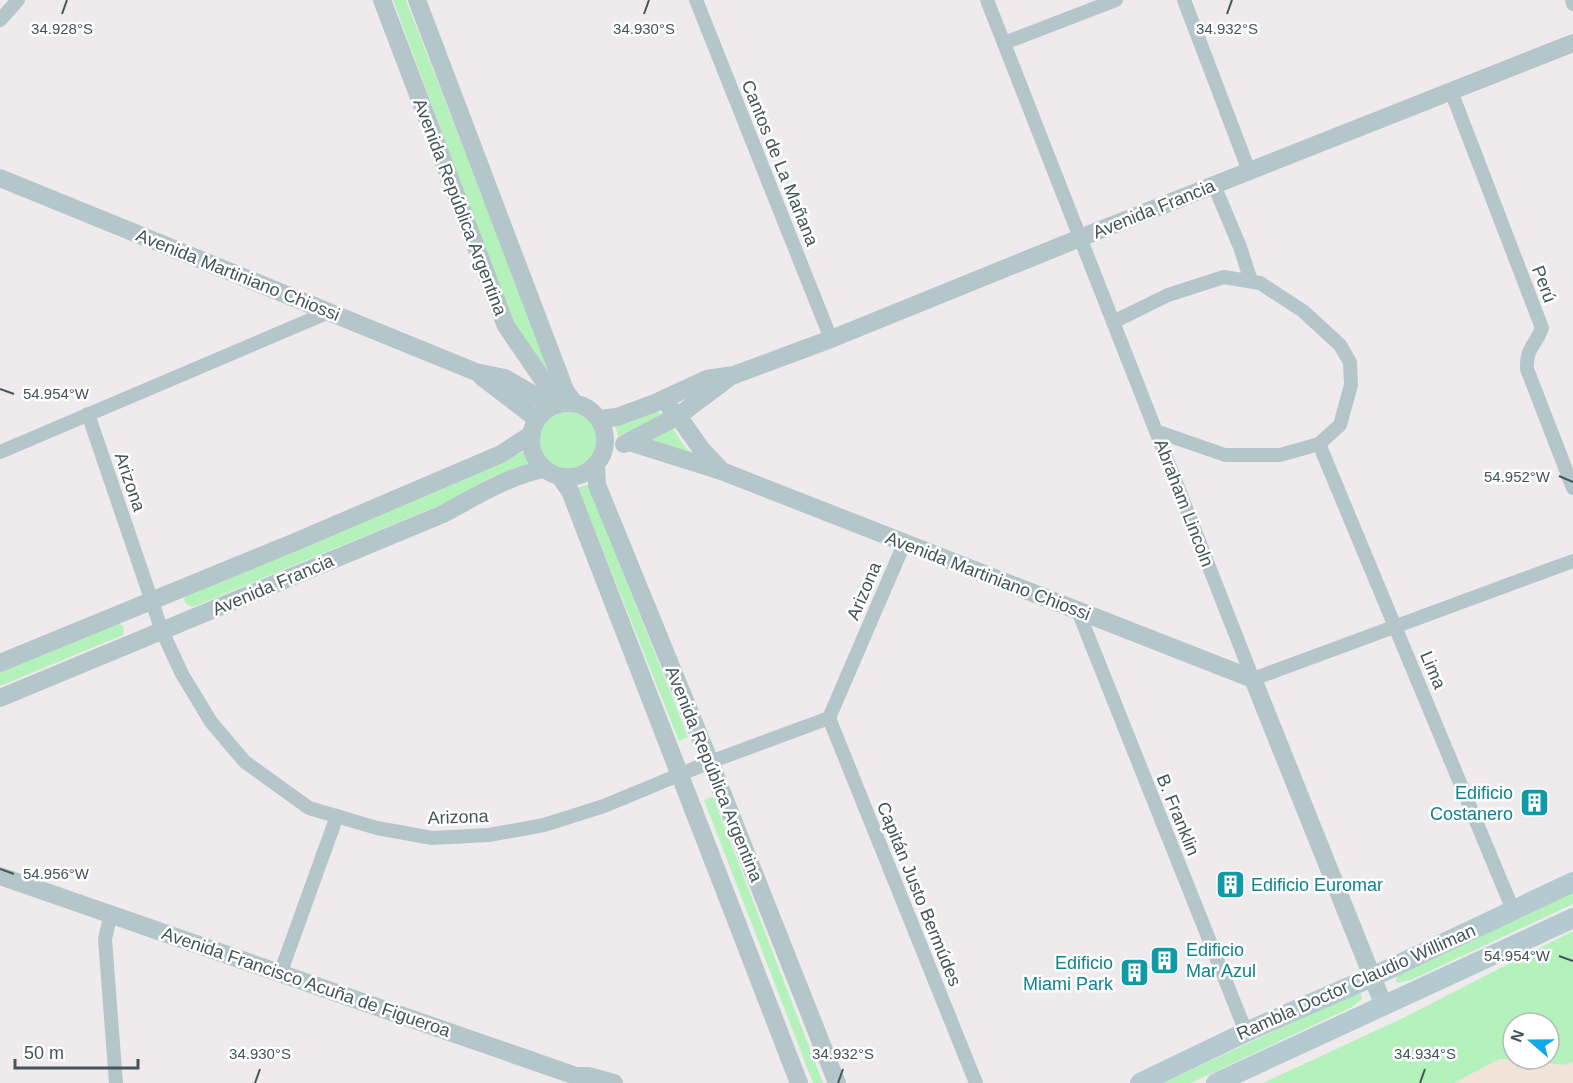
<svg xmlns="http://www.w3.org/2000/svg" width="1573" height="1083" font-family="Helvetica,sans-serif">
<rect width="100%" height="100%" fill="#efebec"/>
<g fill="#b5f1bb" fill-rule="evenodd">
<path d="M393 0H406L559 394 512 321Z"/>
<path d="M654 411 667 415 618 436 615 426Z"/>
<circle cx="568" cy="440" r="28"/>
<path d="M672 427 685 447 699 460 644 439Z"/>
<path d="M524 451 529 463 490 478 450 501 193 607C188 606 185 604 184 599L187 594 509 459Z"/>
<path d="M588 484 688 737 679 741 578 488Z"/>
<path d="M117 622 124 627 123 635 0 686V671Z"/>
<path d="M713 797 823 1083H813L704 800Z"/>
<path d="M1573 891V904L1411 980 1398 983 1396 981 1397 975Z"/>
<path d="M1573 931V1062L1565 1065 1500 1059 1454 1083H1263L1403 1018ZM1513 1023H1549V1059H1513Z"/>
<path d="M1358 994H1361L1362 999 1352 1007 1191 1083H1163L1347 997Z"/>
</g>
<path fill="#f2e3d9" d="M1500 1059 1565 1065 1573 1062V1083H1454Z"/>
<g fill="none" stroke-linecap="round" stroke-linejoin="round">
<g stroke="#b5c6ca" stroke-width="14">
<path d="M696 0 831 339"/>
<path d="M987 0 1253 679 1573 561"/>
<path d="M1184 0 1249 171"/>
<path d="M1572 0 1573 4"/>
<path d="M0 20 18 0"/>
<path d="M1004 43 1116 0"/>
<path d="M1451 91 1542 328C1535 347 1526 347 1527 369L1573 488"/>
<path d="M1214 185 1240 247 1251 281"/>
<path d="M1113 322 1168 295 1224 277 1260 283 1303 311 1340 345 1350 362 1351 385 1340 425 1319 444 1280 455H1225L1156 431"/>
<path d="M88 414 162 631 182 674 211 722 245 762 309 808 377 828 432 838 489 835 544 825 604 806 710 762 829 718 904 544"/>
<path d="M1319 444 1513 910"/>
<path d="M0 452 329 312"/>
<path d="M1078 611 1246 1032"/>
<path d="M829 718 976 1083"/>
<path d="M111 913 105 939 116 1083"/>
<path d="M280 974 337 816"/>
</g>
<g stroke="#b5c6ca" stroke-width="18">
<path d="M382 0 506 326 545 383 557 405"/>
<path d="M417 0 565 390 574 403"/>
<path d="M0 178 476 372 505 378 553 406"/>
<path d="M482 377 537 419"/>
<circle cx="568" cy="440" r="37"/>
<path d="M669 407 678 416 702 450 722 471"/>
<path d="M599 419 617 417 655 403 707 379 734 375 831 339 1080 238 1573 43"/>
<path d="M629 442 724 472 1253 679 1384 1006"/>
<path d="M624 444 678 416 730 377"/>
<path d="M596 465 597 485 710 762 837 1083"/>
<path d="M560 477 570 491 799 1083"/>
<path d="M0 663 295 542 501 454 532 434"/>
<path d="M0 698 443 514C475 497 508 476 544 469"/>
<path d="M0 876 576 1076H588L614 1083"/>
</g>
<g stroke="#b5c9d0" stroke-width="20">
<path d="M1140 1083 1246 1032 1372 977 1573 882"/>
<path d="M1216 1083 1573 918"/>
</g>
</g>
<path fill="none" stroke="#43555a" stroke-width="2" d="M62 14 67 0M644 14 649 0M1227 14 1232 0M0 389 14 394M1559 476 1573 482M0 869 14 874M1559 956 1573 961M255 1083 260 1069M838 1083 843 1069M1420 1083 1425 1069"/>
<defs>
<symbol id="building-square" viewBox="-11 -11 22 22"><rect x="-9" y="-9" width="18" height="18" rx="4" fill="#0f9aa8" stroke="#fff"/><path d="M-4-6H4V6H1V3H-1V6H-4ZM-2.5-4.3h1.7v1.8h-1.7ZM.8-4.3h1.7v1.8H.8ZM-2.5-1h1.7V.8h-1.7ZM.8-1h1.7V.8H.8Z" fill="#fff"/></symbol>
</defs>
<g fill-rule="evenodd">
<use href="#building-square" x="1518" y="786" width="33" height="33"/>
<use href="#building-square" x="1214" y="868" width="33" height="33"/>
<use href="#building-square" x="1148" y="944" width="33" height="33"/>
<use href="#building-square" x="1118" y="956" width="33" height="33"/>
</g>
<g text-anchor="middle" stroke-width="5" stroke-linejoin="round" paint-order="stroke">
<g font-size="18" fill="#43555a" stroke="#fff">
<text transform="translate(780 163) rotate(68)" y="6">Cantos de La Mañana</text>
<text transform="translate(460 207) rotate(69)" y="6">Avenida República Argentina</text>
<text transform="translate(1154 209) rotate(-22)" y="6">Avenida Francia</text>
<text transform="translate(238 275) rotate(22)" y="6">Avenida Martiniano Chiossi</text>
<text transform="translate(1544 284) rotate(69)" y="6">Perú</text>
<text transform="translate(130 482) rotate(71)" y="6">Arizona</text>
<text transform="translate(1184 503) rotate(69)" y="6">Abraham Lincoln</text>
<text transform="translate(988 576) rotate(21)" y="6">Avenida Martiniano Chiossi</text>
<text transform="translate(273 585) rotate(-23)" y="6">Avenida Francia</text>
<text transform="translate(864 591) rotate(-67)" y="6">Arizona</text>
<text transform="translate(1433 670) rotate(67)" y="6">Lima</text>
<text transform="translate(714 774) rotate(68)" y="6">Avenida República Argentina</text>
<text transform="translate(1178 815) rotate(68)" y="6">B. Franklin</text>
<text transform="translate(458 817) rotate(-2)" y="6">Arizona</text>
<text transform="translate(919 894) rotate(68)" y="6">Capitán Justo Bermúdes</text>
<text transform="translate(306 982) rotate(19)" y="6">Avenida Francisco Acuña de Figueroa</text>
<text transform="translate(1356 982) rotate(-24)" y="6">Rambla Doctor Claudio Williman</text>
</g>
<g font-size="18" fill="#0d838f" stroke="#fff" text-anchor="end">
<text x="1513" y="799">Edificio<tspan x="1513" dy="21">Costanero</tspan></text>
<text x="1251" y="891" text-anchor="start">Edificio Euromar</text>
<text x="1186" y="956" text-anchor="start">Edificio<tspan x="1186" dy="21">Mar Azul</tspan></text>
<text x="1113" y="969">Edificio<tspan x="1113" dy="21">Miami Park</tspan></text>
</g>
</g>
<g font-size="15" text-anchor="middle" fill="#43555a" stroke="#fff" stroke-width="5" stroke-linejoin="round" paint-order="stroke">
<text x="62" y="34">34.928°S</text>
<text x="644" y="34">34.930°S</text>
<text x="1227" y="34">34.932°S</text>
<text x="56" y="399">54.954°W</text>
<text x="1517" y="482">54.952°W</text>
<text x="56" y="879">54.956°W</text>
<text x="1517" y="961">54.954°W</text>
<text x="260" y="1059">34.930°S</text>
<text x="843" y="1059">34.932°S</text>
<text x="1425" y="1059">34.934°S</text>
</g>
<g transform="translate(1531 1041) rotate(290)"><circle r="28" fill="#ffffff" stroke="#b4bbbd" stroke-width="1.5"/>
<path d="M0-4.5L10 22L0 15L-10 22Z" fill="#0caae8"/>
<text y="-9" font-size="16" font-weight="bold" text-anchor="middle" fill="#43555a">N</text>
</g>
<path d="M15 1059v9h123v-9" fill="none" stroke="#43555a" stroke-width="3"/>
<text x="24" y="1059" font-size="18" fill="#43555a" stroke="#ffffff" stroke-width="4.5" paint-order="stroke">50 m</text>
</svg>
